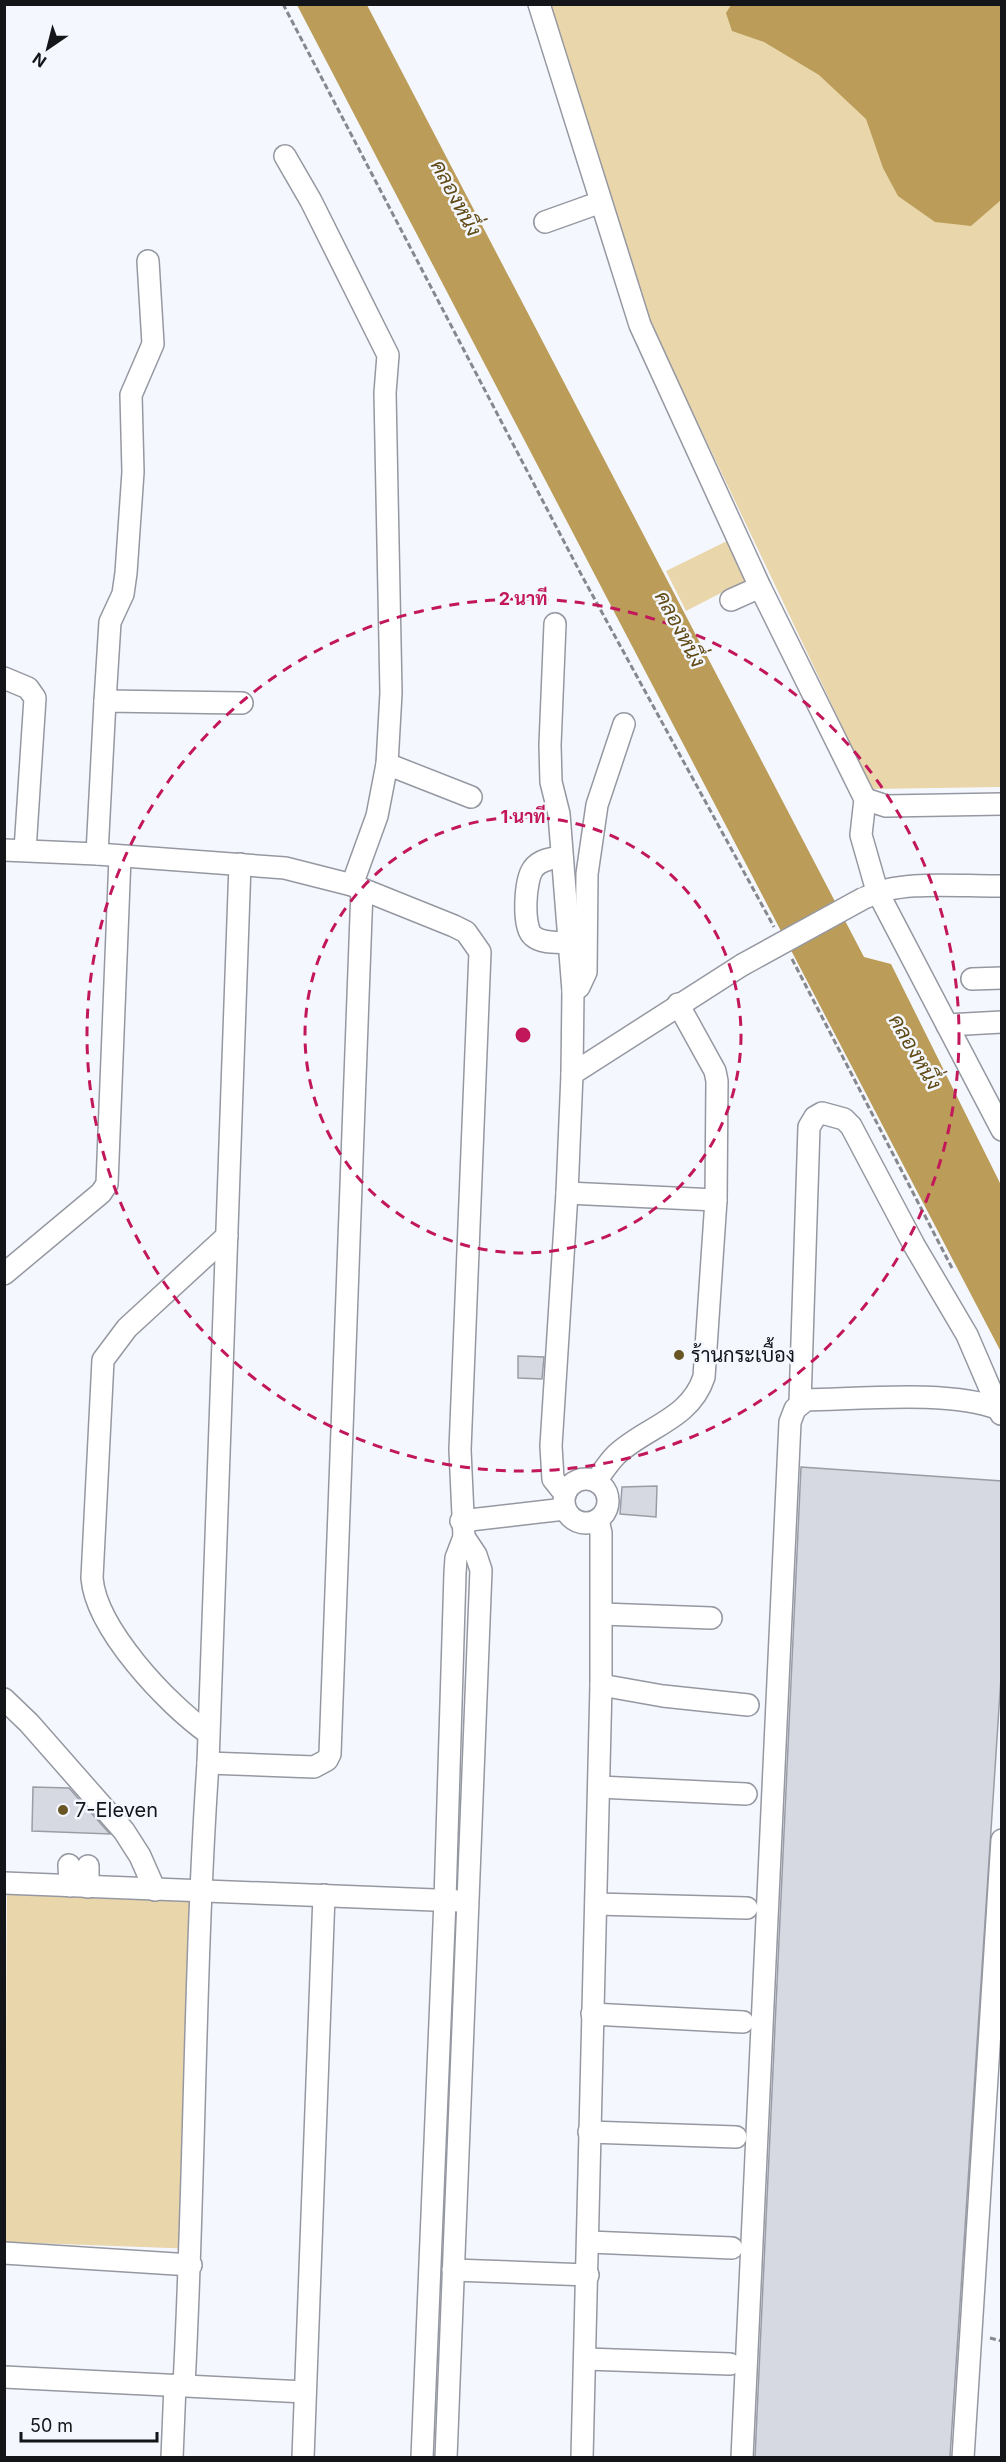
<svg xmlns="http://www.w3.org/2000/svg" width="1006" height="2462" font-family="Inter,Sarabun,sans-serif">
<rect width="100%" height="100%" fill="#f5f7ff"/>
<g fill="#ead6ab">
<path d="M545 5H1001V787L872 789 635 291Z"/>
<path d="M731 539 750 578 686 611 666 571Z"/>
<path d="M7 1890 202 1895 197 2249 5 2242Z"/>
</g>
<g fill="#bb9d59">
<path d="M297 5H367L864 957 891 964 1001 1185V1352Z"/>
<path d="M731 5H1001V200L971 226 935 222 898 196 883 168 866 119 819 75 764 42 732 31 726 13Z"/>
</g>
<g fill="#d6d8e2" stroke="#9b9da6" stroke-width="1.5">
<path d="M518 1356 544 1357 542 1379 518 1378Z"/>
<path d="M801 1467 1002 1481V1662L950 2457H755Z"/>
<path d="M657 1486 656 1517 620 1514 622 1487Z"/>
<path d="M33 1787 69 1788 110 1834 32 1831Z"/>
</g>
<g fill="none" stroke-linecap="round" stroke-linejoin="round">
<defs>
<g id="minor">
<path d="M539 4 640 325 760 587 865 799 861 835 877 891 1002 1130"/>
<path d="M285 156 311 201 388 355 385 393 391 693 387 764 377 816 352 885"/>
<path d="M545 222 601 202"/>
<path d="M731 600 760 587"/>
<path d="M555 624 550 745 551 782 559 814 573 991 572 1074"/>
<path d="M4 678 28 688 35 698 25 850"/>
<path d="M105 701 110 622 123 594 126 573 133 472 131 395 153 344 148 261"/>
<path d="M387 764 471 797"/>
<path d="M865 799 886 806 1002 804"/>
<path d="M4 850 97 854 285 868 352 885 454 926 466 932 480 952 460 1450 464 1537 476 1555 481 1570 446 2458"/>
<path d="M97 854 105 701 242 703"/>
<path d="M562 857C552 858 539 860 533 869 525 880 522 927 533 936 542 944 558 942 569 943"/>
<path d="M867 897C901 879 963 887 1002 886"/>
<path d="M972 979 1002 978"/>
<path d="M573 991 579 987 586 972 587 874 597 805 624 724"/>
<path d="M947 1025 1002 1022"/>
<path d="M567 1193 716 1200"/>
<path d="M4 1274 101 1193 107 1184 120 857"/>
<path d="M800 1403 809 1127 815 1117 822 1113 844 1119 851 1126 914 1245 967 1335 1001 1414"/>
<circle cx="586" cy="1501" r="22"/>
<path d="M596 1481C602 1473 608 1463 616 1455 645 1427 690 1420 704 1377L716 1200 717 1081 715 1071 678 1004"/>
<path d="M565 1494 553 1479 551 1446 567 1193 572 1074 742 965"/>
<path d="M461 1521 565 1509"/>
<path d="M602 1614 711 1618"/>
<path d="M601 1685 663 1696 748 1705"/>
<path d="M4 1699 29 1723 124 1831 140 1856 155 1890"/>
<path d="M208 1733C167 1704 96 1629 92 1578L103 1360 127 1328 227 1236"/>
<path d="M208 1763 314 1767 327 1760 330 1754 362 889"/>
<path d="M599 1787 746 1794"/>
<path d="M69 1865 70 1886"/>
<path d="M88 1866V1887"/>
<path d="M4 1883 460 1901"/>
<path d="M596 1904 747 1908"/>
<path d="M592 2014 743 2022"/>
<path d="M589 2132 736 2137"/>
<path d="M589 2242 732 2248"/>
<path d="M4 2253 191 2265"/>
<path d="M453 2270 588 2275"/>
<path d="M586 2359 730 2364"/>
<path d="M4 2377 305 2392"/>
<path d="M184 2385C195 2178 194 1970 208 1763L240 864"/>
<path d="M172 2458 175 2385"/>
<path d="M303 2458 324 1895"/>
<path d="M422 2458 445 1900 455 1573 456 1558 464 1537"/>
<path d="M582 2458 601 1685V1533L598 1520"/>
<path d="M742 2458 790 1422 795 1409 806 1400C860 1399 951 1390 999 1409"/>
<path d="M963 2458 1002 1840"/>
</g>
</defs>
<use href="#minor" stroke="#9698a1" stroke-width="24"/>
<g stroke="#87888e" stroke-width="3" stroke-dasharray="6 3" stroke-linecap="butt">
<path d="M283 4 582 576 774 927"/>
<path d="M792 959 953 1270"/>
<path d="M990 2338 1002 2341"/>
</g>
<use href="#minor" stroke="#fff" stroke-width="21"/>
<defs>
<path id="minor-bridge" d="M742 965 864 898"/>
</defs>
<use href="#minor-bridge" stroke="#9698a1" stroke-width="24" stroke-linecap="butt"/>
<use href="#minor-bridge" stroke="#fff" stroke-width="21"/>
</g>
<g fill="none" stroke="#c2185b" stroke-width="3" stroke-dasharray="10 8">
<circle cx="523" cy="1035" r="218"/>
<circle cx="523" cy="1035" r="436"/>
</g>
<g fill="#695423" stroke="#f5f7ff" stroke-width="2">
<circle cx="679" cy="1355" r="6"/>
<circle cx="63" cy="1810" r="6"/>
</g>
<g text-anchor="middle" stroke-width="5" stroke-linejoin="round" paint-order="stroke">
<g font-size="20" fill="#141518" stroke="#f5f7ff" text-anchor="start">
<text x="691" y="1362">ร้านกระเบื้อง</text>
<text x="75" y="1817">7-Eleven</text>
</g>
<g font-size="21" font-style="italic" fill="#604b16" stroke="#f5f7ff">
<text transform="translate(456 198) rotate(62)" y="7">คลองหนึ่ง</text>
<text transform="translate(680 629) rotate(62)" y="7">คลองหนึ่ง</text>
<text transform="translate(915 1052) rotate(60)" y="7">คลองหนึ่ง</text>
</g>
</g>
<circle cx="523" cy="1035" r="9" fill="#c2185b" stroke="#f5f7ff" stroke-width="3"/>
<g font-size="18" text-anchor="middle" font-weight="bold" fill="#c2185b" stroke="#f5f7ff" stroke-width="5" stroke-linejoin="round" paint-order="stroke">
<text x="523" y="605">2 นาที</text>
<text x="523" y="823">1 นาที</text>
</g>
<rect width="1006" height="2462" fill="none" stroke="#141518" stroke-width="12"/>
<g transform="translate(48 48) rotate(215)" stroke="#f5f7ff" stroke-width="4.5" paint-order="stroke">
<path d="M0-4.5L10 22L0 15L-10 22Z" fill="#141518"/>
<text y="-9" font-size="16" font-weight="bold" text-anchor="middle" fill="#141518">N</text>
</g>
<path d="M21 2432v9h136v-9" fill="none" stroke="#141518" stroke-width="3"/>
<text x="30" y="2432" font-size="18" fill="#141518" stroke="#f5f7ff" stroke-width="4.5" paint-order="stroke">50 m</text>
</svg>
